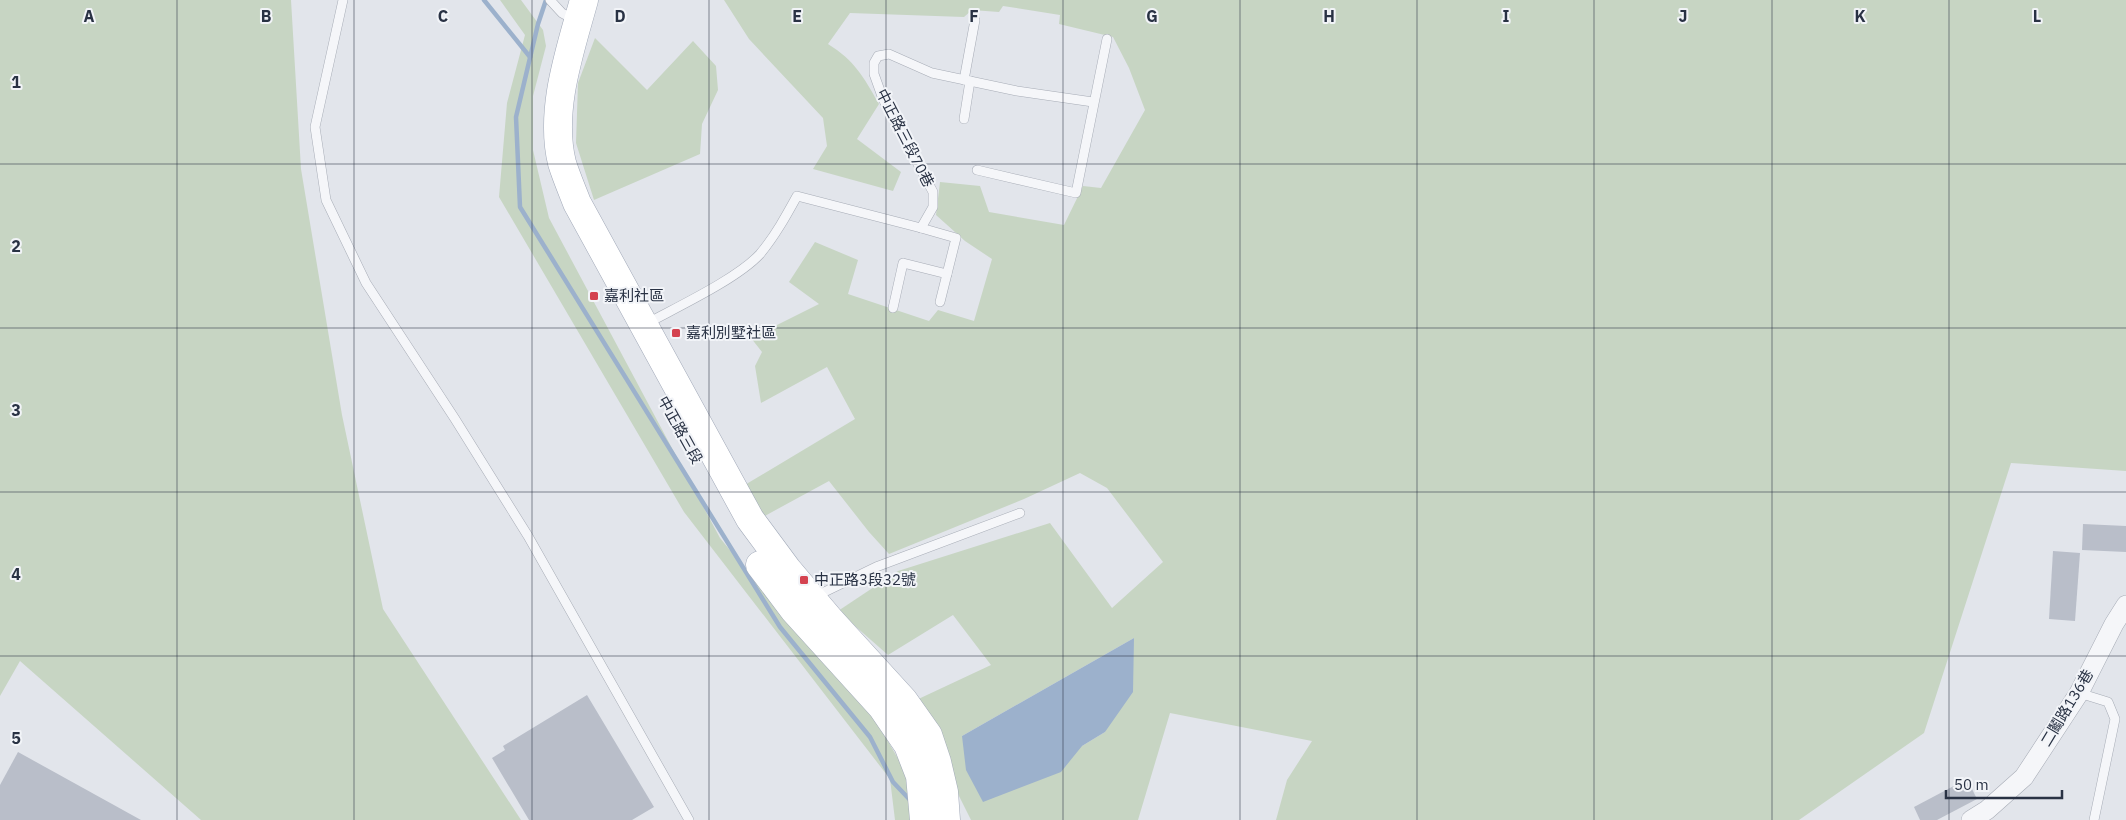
<svg xmlns="http://www.w3.org/2000/svg" width="2126" height="820" font-family="'IBM Plex Sans','Noto Sans TC',sans-serif">
<rect width="100%" height="100%" fill="#e2e5eb"/>
<g fill="#c7d5c3" fill-rule="evenodd">
<path d="M0 0H291L301 169 342 415 383 609 521 820H201L20 661 0 696Z"/>
<path d="M500 0H521L543 30 546 46 533 96V150L549 218 720 538 788 621 871 712 911 781 914 820H895L890 779 684 512 499 197 507 103 525 35Z"/>
<path d="M724 0H2126V471L2011 463 1924 733 1799 820H1276L1287 780 1312 741 1170 713 1138 820H971L912 702 991 665 953 615 888 655 838 611 898 571 1050 523 1112 608 1163 562 1107 488 1080 473 1024 499 889 554 869 532 829 481 761 518 743 486 855 419 827 367 761 403 755 366 762 352 751 338 819 304 789 282 815 242 858 260 848 294 929 321 938 310 974 321 992 259 965 241 936 215 940 182 980 186 989 212 1064 225 1083 186 1101 188 1145 110 1129 68 1113 37 1059 24 1060 15 1003 6 999 12 972 10 964 17 850 13 828 44C855 61 863 76 879 104L857 139 901 172 893 191 813 169 827 146 823 118 749 39ZM1134 638 1105 732 1082 746 962 736Z"/>
<path d="M595 38 647 90 693 41 716 66 718 90 702 124 700 154 594 200 576 143 578 83Z"/>
</g>
<path fill="#9cb1cc" d="M1134 638 1133 692 1105 732 1082 746 1061 772 983 802 966 770 962 736Z"/>
<g fill="none" stroke-linecap="round" stroke-linejoin="round">
<g stroke="#9cb1cc" stroke-width="4.5">
<path d="M484 0 530 57"/>
<path d="M546 0 538 24 516 117 520 207 780 627 870 737 893 782 911 801"/>
</g>
</g>
<g fill="#b9bec9">
<path d="M2083 524 2126 526V552L2082 550Z"/>
<path d="M2053 551 2080 553 2075 621 2049 619Z"/>
<path d="M587 695 654 807 632 820H529L492 758 505 750 503 746Z"/>
<path d="M18 752 141 820H0V785Z"/>
<path d="M1967 779 1977 799 1937 820H1920L1914 807Z"/>
</g>
<g fill="none" stroke-linecap="round" stroke-linejoin="round">
<defs>
<g id="lane">
<path d="M343 0 315 127 326 200 366 283 455 419 528 536 689 820"/>
<path d="M550 0 562 13 575 20"/>
<path d="M964 80 975 20"/>
<path d="M964 119 970 81"/>
<path d="M977 170 1076 193 1107 39"/>
<path d="M921 228 956 238 940 302"/>
<path d="M893 308 903 263 947 274"/>
<path d="M646 324C677 307 737 279 760 254 775 236 786 216 797 196L921 228 933 207V192L883 99 874 74V63L878 56 889 54 932 73 1017 91 1093 102"/>
<path d="M814 597 876 567 1020 513"/>
<path d="M2079 693 2108 702 2115 719 2094 820"/>
</g>
<path id="street" d="M1971 820 1987 810 2024 777 2079 693 2114 624 2126 605"/>
<g id="primary">
<path d="M584 0C570 51 549 110 562 163 566 176 572 190 577 203L750 519 787 569 831 621 904 701 928 735 937 762 944 792 946 820"/>
<path d="M760 565 794 610 882 707 908 745 920 776 924 820"/>
</g>
</defs>
<use href="#lane" stroke="#a7acb6" stroke-width="10"/>
<use href="#street" stroke="#a7acb6" stroke-width="20"/>
<use href="#primary" stroke="#a1a9b8" stroke-width="29"/>
<use href="#lane" stroke="#f5f6f9" stroke-width="9"/>
<use href="#street" stroke="#f5f6f9" stroke-width="19"/>
<use href="#primary" stroke="#fff" stroke-width="28"/>
</g>
<path fill="none" stroke="#293244" stroke-width="1" stroke-opacity="0.55" d="M177 0V820M354 0V820M532 0V820M709 0V820M886 0V820M1063 0V820M1240 0V820M1417 0V820M1594 0V820M1772 0V820M1949 0V820M0 164H2126M0 328H2126M0 492H2126M0 656H2126"/>
<g fill="#d44350" stroke="#f2f4f8" stroke-width="2">
<rect x="589" y="291" width="10" height="10" rx="2.5"/>
<rect x="671" y="328" width="10" height="10" rx="2.5"/>
<rect x="799" y="575" width="10" height="10" rx="2.5"/>
</g>
<g text-anchor="middle" stroke-width="4" stroke-linejoin="round" paint-order="stroke">
<g font-size="15" fill="#293244" stroke="#f2f4f8">
<text transform="translate(905 138) rotate(63)" y="5">中正路三段70巷</text>
<text transform="translate(680 430) rotate(61)" y="5">中正路三段</text>
<text transform="translate(2067 708) rotate(-59)" y="5">二鬮路136巷</text>
</g>
<g font-size="15" fill="#293244" stroke="#f2f4f8" text-anchor="start">
<text x="604" y="301">嘉利社區</text>
<text x="686" y="338">嘉利別墅社區</text>
<text x="814" y="585">中正路3段32號</text>
</g>
</g>
<g font-size="16" text-anchor="middle" font-weight="bold" fill="#293244" stroke="#f2f4f8" stroke-width="4" stroke-linejoin="round" paint-order="stroke">
<text x="89" y="22">A</text>
<text x="266" y="22">B</text>
<text x="443" y="22">C</text>
<text x="620" y="22">D</text>
<text x="797" y="22">E</text>
<text x="974" y="22">F</text>
<text x="1152" y="22">G</text>
<text x="1329" y="22">H</text>
<text x="1506" y="22">I</text>
<text x="1683" y="22">J</text>
<text x="1860" y="22">K</text>
<text x="2037" y="22">L</text>
<text x="16" y="88">1</text>
<text x="16" y="252">2</text>
<text x="16" y="416">3</text>
<text x="16" y="580">4</text>
<text x="16" y="744">5</text>
</g>
<path d="M1946 790v8h116v-8" fill="none" stroke="#293244" stroke-width="2.5"/>
<text x="1954" y="790" font-size="15" fill="#293244" stroke="#f2f4f8" stroke-width="4" paint-order="stroke">50 m</text>
</svg>
